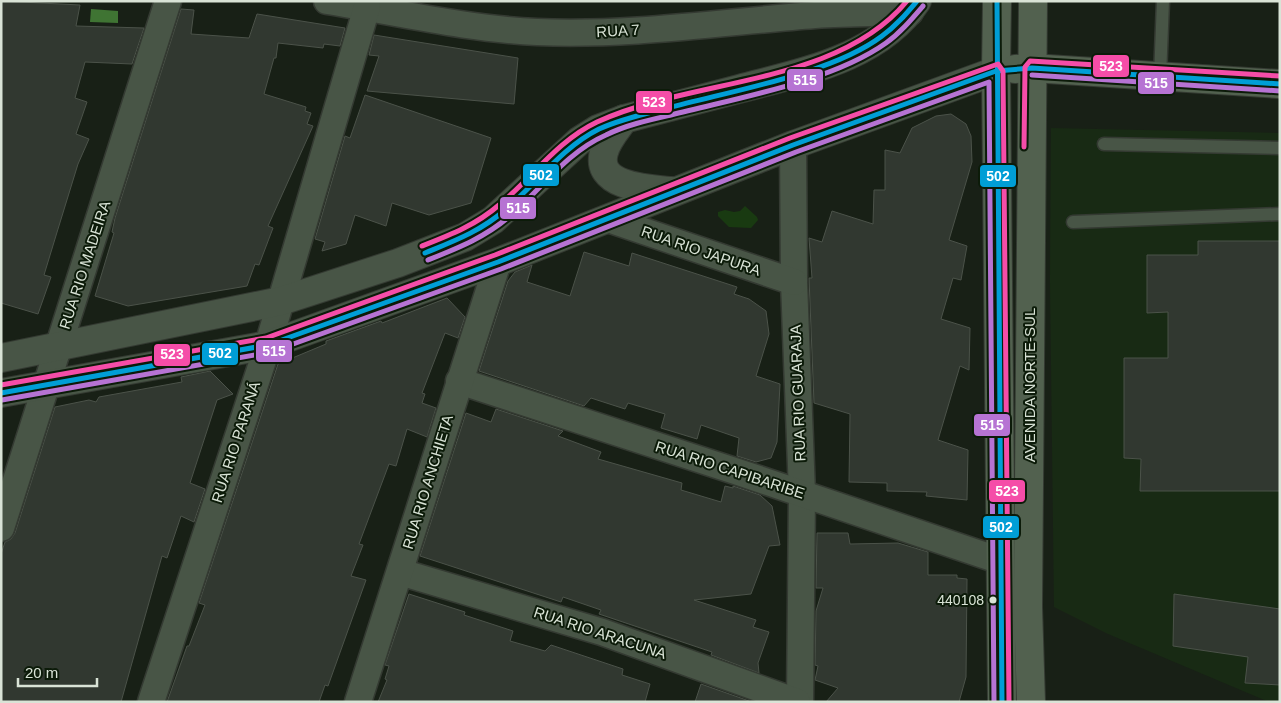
<svg xmlns="http://www.w3.org/2000/svg" width="1281" height="703" font-family="Helvetica,sans-serif">
<rect width="100%" height="100%" fill="#182016"/>
<path fill="#182a14" d="M1051 128 1280 133V702H1269L1108 634 1054 607 1050 281Z"/>
<path fill="#193a11" d="M745 206 757 217 758 220 751 228 729 227 718 216V212L725 210 734 212 740 211Z"/>
<path fill="#3f7433" d="M91 9 118 11V23L90 22Z"/>
<g fill="#313830" stroke="#4b5249">
<path d="M1 1 80 5 76 26 144 28 132 64 85 62 75 98 87 102 76 134 89 139 78 164 58 229 44 275 51 277 38 314 1 303Z"/>
<path d="M181 9 194 10 191 34 249 38 257 14 345 28 340 46 324 44 323 48 278 43 276 58H274L264 94 306 107 305 111 311 113 307 124 313 126 268 226 273 228 259 265 255 264 247 286 128 306 95 296 114 233 112 232 115 218Z"/>
<path d="M374 35 518 58 514 104 367 91 379 56 369 55Z"/>
<path d="M365 95 491 138 471 203 429 215 392 203 386 226 355 215 346 244 322 251 325 242 315 239 345 136 350 138Z"/>
<path d="M951 114 966 124 971 136 972 162 949 240 967 246 961 280 953 278 941 319 970 328 969 370 960 366 938 440 968 450 967 500 926 496 927 492 887 491V483L849 482 850 414 814 403 809 278H812L809 238 822 242 832 211 873 224 874 190H885V150L900 153 912 128 936 116Z"/>
<path d="M1198 241H1280V491H1140L1141 459 1124 458V358H1168V312L1147 313V255H1198Z"/>
<path d="M584 252 629 266 632 253 737 287 734 294 749 299 766 311 769 334 756 376 780 384 777 442 771 458 756 462 737 456 739 438 701 425 697 439 661 428 665 414 628 403 625 409 591 398 584 406 479 371 508 281 515 272 532 265 527 282 570 296Z"/>
<path d="M447 298 465 317 458 338 445 333 422 393 425 394 422 403 436 408 427 437 407 429 396 466 389 464 359 544 363 545 351 576 366 580 328 686 325 685 319 702H167L187 646H189L205 605 199 603 278 364 326 344V341L381 321 382 323Z"/>
<path d="M210 371 233 394 217 400 190 483 205 489 194 522 181 516 167 558 162 556 121 702H1V554L5 542 11 539 15 533 55 407 89 400 96 402 99 397 182 382 181 377Z"/>
<path d="M496 409 563 431 558 436 601 452 598 459 682 483 681 490 721 502 725 486 733 488V486L760 495 772 506 780 545 769 546 751 594 694 600 756 620 753 627 769 632 758 663 759 673 711 655 712 652 599 614 601 610 563 597 561 602 420 556 466 413 491 422Z"/>
<path d="M817 533H848L850 544 898 543 928 552V575H957V578L967 579 966 677 959 702H826L838 688 815 680 818 666 815 665 816 611 823 588H816Z"/>
<path d="M409 594 465 612 464 615 513 631 510 641 545 651 551 645 623 669 622 675 650 684 645 702H378L387 680 385 679 389 666 385 665Z"/>
<path d="M1174 594 1280 609V685L1245 683 1248 657 1173 646Z"/>
<path d="M701 684 752 702H695Z"/>
</g>
<g fill="none" stroke-linecap="round" stroke-linejoin="round">
<defs>
<g id="service">
<path d="M1160 77 1163 1"/>
<path d="M1104 144 1280 148"/>
<path d="M1073 222 1280 214"/>
</g>
<g id="minor">
<path d="M327 1C396 12 467 29 537 32 630 36 723 22 815 15 847 13 878 13 910 12"/>
<path d="M793 145 794 282 802 493 800 702"/>
<path d="M608 219 794 282"/>
<path d="M459 381 738 472 1001 561"/>
<path d="M1 528 168 1"/>
<path d="M400 572 602 632 797 702"/>
<path d="M151 702 268 345 367 7"/>
<path d="M358 702 498 262"/>
</g>
<g id="tertiary">
<path d="M624 119C617 129 607 140 604 152 594 187 649 189 671 191"/>
<path d="M1 358 281 301 398 263 465 237 493 220 579 141 598 129 624 119C663 109 701 99 739 89 802 72 878 59 917 1"/>
<path d="M1 393 268 345 498 262 793 145 996 71"/>
</g>
<g id="secondary">
<path d="M997 1 996 71 1002 702"/>
<path d="M1015 69 1032 68 1280 84"/>
<path d="M1031 702 1028 607 1033 1"/>
</g>
</defs>
<use href="#service" stroke="#343a32" stroke-width="15"/>
<use href="#minor" stroke="#343a32" stroke-width="29"/>
<use href="#tertiary" stroke="#343a32" stroke-width="30"/>
<use href="#secondary" stroke="#343a32" stroke-width="30"/>
<use href="#service" stroke="#485546" stroke-width="12"/>
<use href="#minor" stroke="#485546" stroke-width="26"/>
<use href="#tertiary" stroke="#485546" stroke-width="28"/>
<use href="#secondary" stroke="#52614f" stroke-width="28"/>
<defs>
<g id="bus-1">
<path d="M997 1 1002 702"/>
<path d="M425 253C454 241 481 231 505 210 536 184 561 148 599 129 621 119 644 114 668 108 730 91 832 74 882 36 896 26 906 14 917 1"/>
<path d="M1 393 268 345 498 262 793 145 996 71 1032 68 1280 84"/>
</g>
<g id="bus-2">
<path d="M1032 75 1280 91"/>
<path d="M428 260C458 248 486 237 511 215 542 188 567 152 606 135 626 125 649 120 671 115 736 98 831 82 886 43 900 33 911 20 923 6"/>
<path d="M2 400 271 352 501 269 796 152 989 82 994 702"/>
</g>
<g id="bus-3">
<path d="M1024 147 1025 67 1030 61 1280 76"/>
<path d="M422 246C450 235 476 225 499 205 532 178 557 141 597 122 692 78 837 86 907 1"/>
<path d="M1 385 266 338 495 255 790 138 998 64 1003 71 1009 702"/>
</g>
</defs>
<use href="#bus-1" stroke="#0c1b09" stroke-width="9"/>
<use href="#bus-2" stroke="#0c1b09" stroke-width="9"/>
<use href="#bus-3" stroke="#0c1b09" stroke-width="9"/>
<use href="#bus-1" stroke="#009ed6" stroke-width="5"/>
<use href="#bus-2" stroke="#b673d3" stroke-width="5"/>
<use href="#bus-3" stroke="#f54da8" stroke-width="5"/>
</g>
<circle fill="#d9e3d6" stroke="#0c1b09" stroke-width="2" cx="993" cy="600" r="4.5"/>
<g text-anchor="middle" stroke-width="4" stroke-linejoin="round" paint-order="stroke">
<g font-size="14" fill="#d9e3d6" stroke="#0c1b09" text-anchor="end">
<text x="984" y="605">440108</text>
</g>
<g font-size="15" fill="#d9e3d6" stroke="#0c1b09">
<text transform="translate(618 31) rotate(-3)" y="5">RUA 7</text>
<text transform="translate(701 251) rotate(19)" y="5">RUA RIO JAPURA</text>
<text transform="translate(85 265) rotate(-72)" y="5">RUA RIO MADEIRA</text>
<text transform="translate(1030 385) rotate(-90)" y="5">AVENIDA NORTE-SUL</text>
<text transform="translate(798 393) rotate(-92)" y="5">RUA RIO GUARAJA</text>
<text transform="translate(236 442) rotate(-72)" y="5">RUA RIO PARANÁ</text>
<text transform="translate(730 470) rotate(18)" y="5">RUA RIO CAPIBARIBE</text>
<text transform="translate(428 482) rotate(-73)" y="5">RUA RIO ANCHIETA</text>
<text transform="translate(600 633) rotate(18)" y="5">RUA RIO ARACUNA</text>
</g>
</g>
<g stroke="#0c1b09" stroke-width="2">
<rect x="1092" y="54" width="38" height="24" rx="5" fill="#f54da8"/>
<rect x="786" y="68" width="38" height="24" rx="5" fill="#b673d3"/>
<rect x="1137" y="71" width="38" height="24" rx="5" fill="#b673d3"/>
<rect x="635" y="90" width="38" height="24" rx="5" fill="#f54da8"/>
<rect x="522" y="163" width="38" height="24" rx="5" fill="#009ed6"/>
<rect x="979" y="164" width="38" height="24" rx="5" fill="#009ed6"/>
<rect x="499" y="196" width="38" height="24" rx="5" fill="#b673d3"/>
<rect x="255" y="339" width="38" height="24" rx="5" fill="#b673d3"/>
<rect x="201" y="342" width="38" height="24" rx="5" fill="#009ed6"/>
<rect x="153" y="343" width="38" height="24" rx="5" fill="#f54da8"/>
<rect x="973" y="413" width="38" height="24" rx="5" fill="#b673d3"/>
<rect x="988" y="479" width="38" height="24" rx="5" fill="#f54da8"/>
<rect x="982" y="515" width="38" height="24" rx="5" fill="#009ed6"/>
</g>
<g font-size="14" text-anchor="middle" font-weight="bold" fill="#fff">
<text x="1111" y="71">523</text>
<text x="805" y="85">515</text>
<text x="1156" y="88">515</text>
<text x="654" y="107">523</text>
<text x="541" y="180">502</text>
<text x="998" y="181">502</text>
<text x="518" y="213">515</text>
<text x="274" y="356">515</text>
<text x="220" y="358">502</text>
<text x="172" y="359">523</text>
<text x="992" y="430">515</text>
<text x="1007" y="496">523</text>
<text x="1001" y="532">502</text>
</g>
<rect width="1281" height="703" fill="none" stroke="#d9e3d6" stroke-width="5"/>
<path d="M18 678v8h79v-8" fill="none" stroke="#d9e3d6" stroke-width="2.5"/>
<text x="25" y="678" font-size="15" fill="#d9e3d6" stroke="#0c1b09" stroke-width="4" paint-order="stroke">20 m</text>
</svg>
